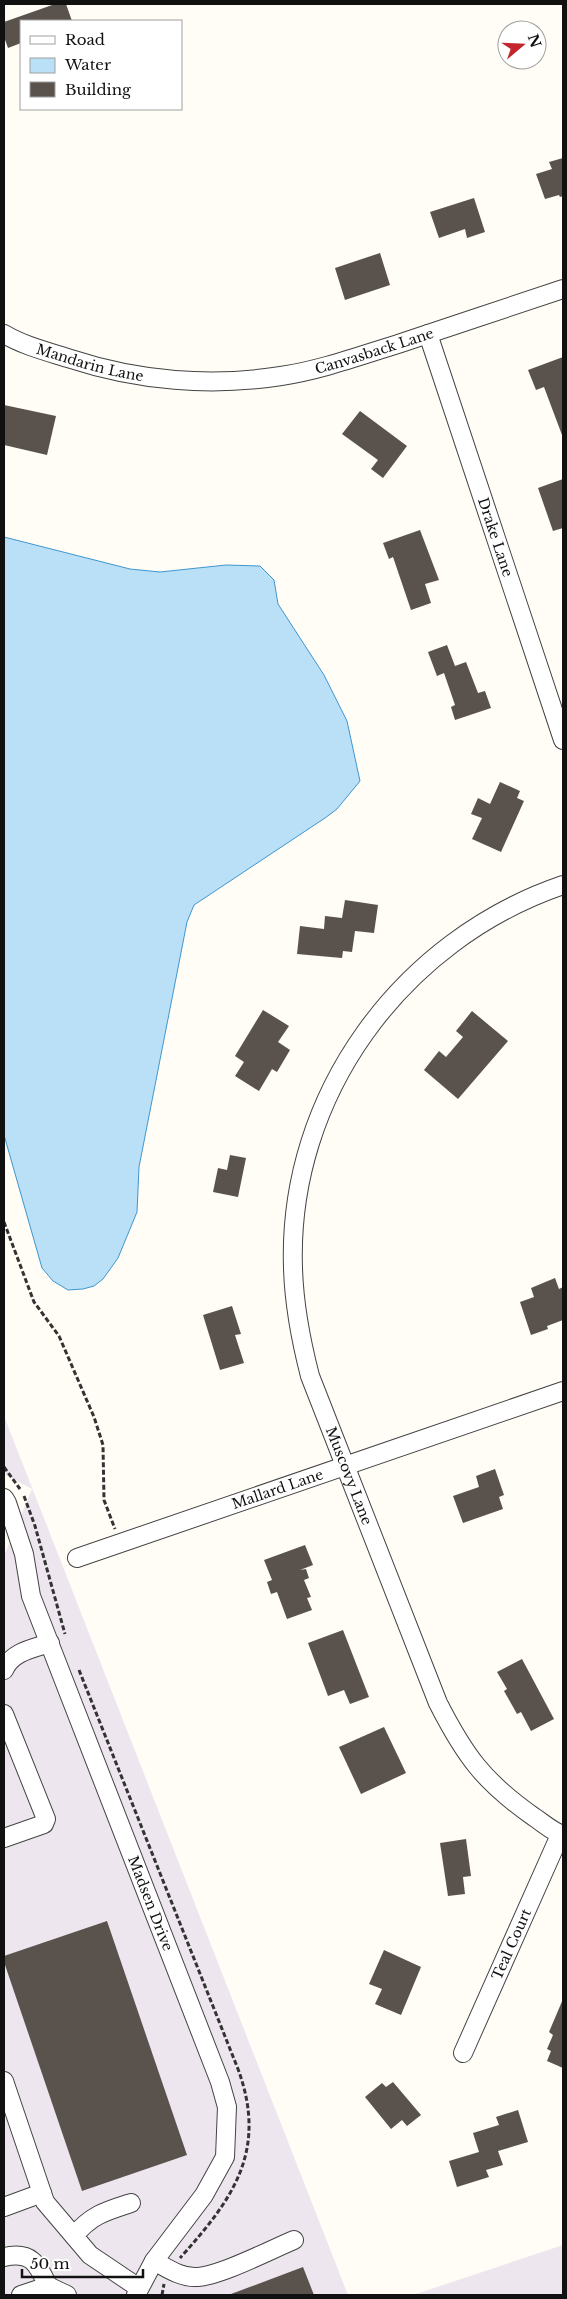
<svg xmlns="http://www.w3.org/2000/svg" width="567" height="2299" font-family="'Libre Baskerville',serif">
<rect width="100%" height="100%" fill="#fffdf5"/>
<g fill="#eee6ef">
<path d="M4 1416 348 2295H4V1556L32 1489 4 1474Z"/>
<path d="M563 2245V2295H413Z"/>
</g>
<path fill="#b9e0f7" stroke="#3f96cf" d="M4 537 130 569 160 572 226 565 260 566 274 580 278 604 324 675 347 721 360 781 337 809 325 818 194 905 187 922 139 1167 137 1212 118 1258 103 1279 94 1286 83 1289 68 1290 53 1281 42 1268 4 1135Z"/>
<g fill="#5a524d">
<path d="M55 4H66L72 21H21V43L8 48 4 37V22Z"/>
<path d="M563 158V196L560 197 559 195 545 199 536 174 552 169 549 162Z"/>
<path d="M474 198 485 232 467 238 465 229 439 238 430 212Z"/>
<path d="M380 253 390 285 345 300 335 268Z"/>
<path d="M563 357V435H562L544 387 536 390 528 370Z"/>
<path d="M4 405 56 416 47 455 4 445Z"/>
<path d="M360 411 407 446 383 478 371 469 378 460 342 434Z"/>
<path d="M563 479V528L553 531 538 488Z"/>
<path d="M420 530 439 580 425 584 431 603 411 610 393 557 389 559 383 543Z"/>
<path d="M447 645 455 666 466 662 478 693 485 691 491 708 455 720 451 707 455 705 444 673 437 676 428 652Z"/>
<path d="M500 782 520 791 517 798 524 801 501 852 472 839 482 818 471 814 478 798 490 804Z"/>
<path d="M345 900 378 905 374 933 355 931 352 952 343 951 342 958 297 954 300 926 324 929 325 916 342 918Z"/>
<path d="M263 1010 289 1026 278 1042 290 1050 277 1072 272 1069 259 1091 235 1076 244 1062 235 1056Z"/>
<path d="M472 1011 508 1041 458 1099 424 1070 439 1051 446 1057 463 1037 456 1031Z"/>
<path d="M230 1155 246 1158 238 1197 213 1192 218 1168 227 1170Z"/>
<path d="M555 1278 559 1289 563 1287V1320L547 1326 548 1329 531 1335 520 1302 534 1297 531 1288Z"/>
<path d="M232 1306 241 1334 235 1335 244 1363 220 1370 203 1315Z"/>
<path d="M495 1469 504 1495 499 1497 503 1509 463 1523 453 1496 479 1487 476 1476Z"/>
<path d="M305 1545 313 1565 300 1570 306 1569 309 1578 304 1580 311 1597 307 1598 312 1610 287 1619 277 1592 271 1594 267 1582 272 1580 264 1560Z"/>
<path d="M343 1630 369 1697 350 1704 344 1690 328 1696 308 1643Z"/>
<path d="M522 1659 554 1719 531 1731 521 1712 517 1714 504 1691 507 1689 497 1672Z"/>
<path d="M384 1727 406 1773 361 1794 339 1747Z"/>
<path d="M466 1839 471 1876 463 1877 465 1894 448 1896 440 1843Z"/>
<path d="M107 1921 187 2155 82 2191 4 1962V1956Z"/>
<path d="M384 1950 421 1967 401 2015 375 2004 382 1989 369 1984Z"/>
<path d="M563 1999V2068L547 2061 551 2051 547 2049 553 2035 549 2032Z"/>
<path d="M393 2082 421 2115 407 2126 402 2120 391 2129 365 2097 382 2083 386 2087Z"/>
<path d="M518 2110 528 2142 498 2151 503 2165 486 2170 489 2177 457 2187 449 2161 479 2152 473 2133 499 2125 496 2117Z"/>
<path d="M303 2267 314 2295H232L231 2294Z"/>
</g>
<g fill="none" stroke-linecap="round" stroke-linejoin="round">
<defs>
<g id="minor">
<path id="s1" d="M4 334C24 346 49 352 71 359 138 381 211 387 281 376 321 370 359 356 398 344 453 326 508 307 563 289"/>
<path id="s2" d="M428 334 563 740"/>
<path id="s3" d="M563 885C402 940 287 1095 293 1268 294 1305 301 1341 310 1376L438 1703C465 1756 484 1782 534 1817 543 1823 553 1832 563 1835"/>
<path id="s4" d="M4 1498 7 1503 24 1554 31 1596 220 2082 227 2107 225 2157 204 2195 154 2261 136 2295"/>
<path id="s5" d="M77 1558 563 1391"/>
<path d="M4 1670C12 1652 31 1649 50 1643"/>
<path d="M4 1714 46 1819 44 1824 4 1838"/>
<path id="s6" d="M463 2053 560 1835"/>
<path d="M4 2081 45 2202 90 2255 139 2288"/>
<path d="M4 2207 42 2193"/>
<path d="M74 2236C91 2215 106 2211 131 2203"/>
<path d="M4 2257C31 2251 37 2263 48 2286"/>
<path d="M154 2261C167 2268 181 2278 197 2277 220 2276 270 2250 294 2240"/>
<path d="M21 2295 48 2286 67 2295"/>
</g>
</defs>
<use href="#minor" stroke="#444" stroke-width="20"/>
<g stroke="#333" stroke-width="3" stroke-dasharray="5 2.5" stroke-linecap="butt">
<path d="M4 1222 34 1302 59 1336 94 1417 103 1445 104 1500 115 1529"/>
<path d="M4 1467 20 1489"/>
<path d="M24 1496 35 1526 65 1634"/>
<path d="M79 1670 238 2069C268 2151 233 2199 180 2258"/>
<path d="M162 2295 164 2284"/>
</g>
<use href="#minor" stroke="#fff" stroke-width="18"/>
</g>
<g text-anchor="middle" stroke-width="5" stroke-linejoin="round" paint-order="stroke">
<g font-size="14" fill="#111" stroke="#fff">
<text dy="5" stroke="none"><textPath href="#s1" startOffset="381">Canvasback Lane</textPath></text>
<text dy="5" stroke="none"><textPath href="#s1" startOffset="91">Mandarin Lane</textPath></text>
<text dy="5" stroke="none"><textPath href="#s2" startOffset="214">Drake Lane</textPath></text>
<text dy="5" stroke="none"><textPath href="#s3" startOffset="718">Muscovy Lane</textPath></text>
<text dy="5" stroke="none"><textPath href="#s5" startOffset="212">Mallard Lane</textPath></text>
<text dy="5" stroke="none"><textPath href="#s4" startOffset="432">Madsen Drive</textPath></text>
<text dy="5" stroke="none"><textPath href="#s6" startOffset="119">Teal Court</textPath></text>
</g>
</g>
<rect width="567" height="2299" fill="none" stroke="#111111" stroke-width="10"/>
<rect x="20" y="20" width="162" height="90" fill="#ffffff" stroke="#a0a0a0"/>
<rect x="30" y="36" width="25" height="8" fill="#ffffff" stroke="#a0a0a0"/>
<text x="65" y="45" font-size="15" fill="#111111">Road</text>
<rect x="30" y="58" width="25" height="15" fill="#b9e0f7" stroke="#a0a0a0"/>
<text x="65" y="70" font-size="15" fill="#111111">Water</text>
<rect x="30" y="82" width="25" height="15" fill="#5a524d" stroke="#a0a0a0"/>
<text x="65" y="95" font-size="15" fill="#111111">Building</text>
<g transform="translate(522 45) rotate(71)"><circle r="24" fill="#ffffff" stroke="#a0a0a0"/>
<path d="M0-4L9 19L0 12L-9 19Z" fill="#c4262e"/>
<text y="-8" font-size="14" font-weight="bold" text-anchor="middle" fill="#111111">N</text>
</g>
<path d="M22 2269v8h121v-8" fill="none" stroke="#111111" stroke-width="2.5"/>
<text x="30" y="2269" font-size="15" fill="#111111" stroke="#ffffff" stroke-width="4" paint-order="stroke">50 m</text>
</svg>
